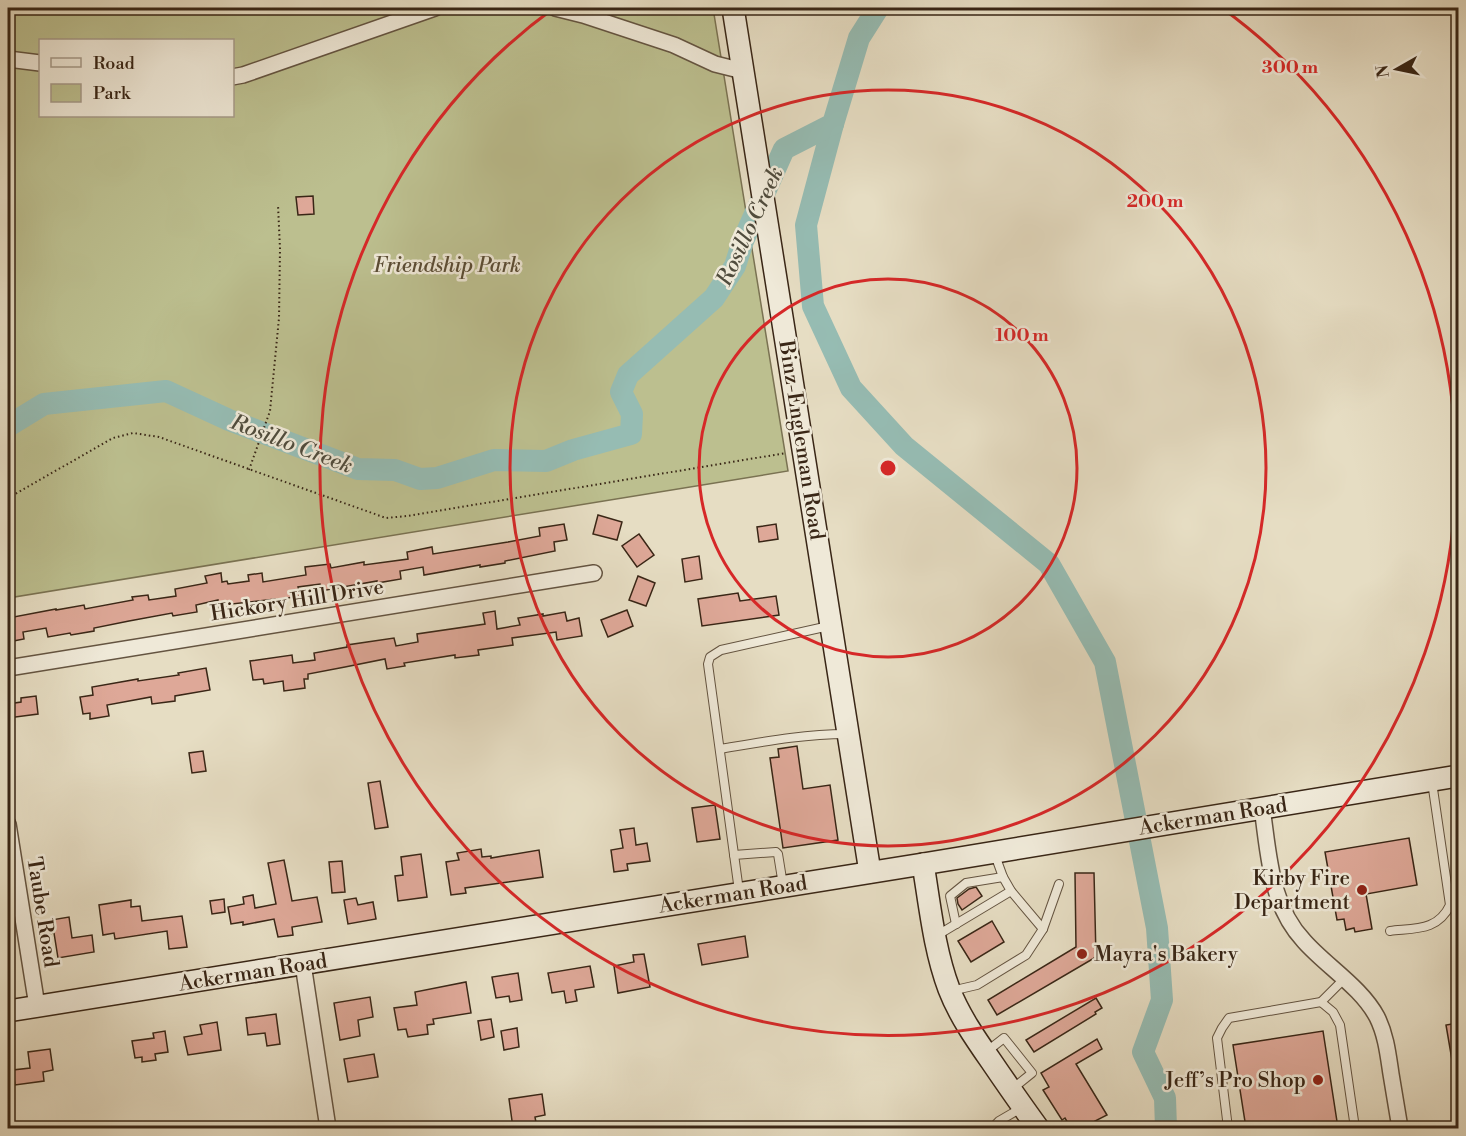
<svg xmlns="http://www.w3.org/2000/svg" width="1466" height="1136" font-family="'Libre Bodoni',serif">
<rect width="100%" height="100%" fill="#e6ddc3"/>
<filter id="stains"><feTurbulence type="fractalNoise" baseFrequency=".00333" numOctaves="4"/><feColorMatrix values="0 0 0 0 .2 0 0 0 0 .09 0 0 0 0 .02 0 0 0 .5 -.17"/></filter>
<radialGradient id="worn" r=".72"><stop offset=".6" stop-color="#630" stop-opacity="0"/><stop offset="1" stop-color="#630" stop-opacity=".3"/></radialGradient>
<path fill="#bcbf8f" stroke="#7a7252" stroke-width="1.5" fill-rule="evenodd" d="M8 8H713L788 471 8 598ZM40 40H232V116H40Z"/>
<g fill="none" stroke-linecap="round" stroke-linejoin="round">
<g stroke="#96bcb3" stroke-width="22">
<path d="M833 124 806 225 813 306 851 388 904 446 1049 564 1105 662 1157 928 1162 1000 1143 1052 1165 1098 1166 1128"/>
<path d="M8 426 44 404 166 391 229 420 358 469 395 470 420 479 437 478 494 460 546 461 573 450 631 434 632 414 621 392 628 375 714 298 735 266 743 241 784 149 833 124 859 38 878 8"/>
</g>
</g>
<g fill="#dea898" stroke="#392616" stroke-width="1.5">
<path d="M313 196 314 214 298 215 296 197Z"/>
<path d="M598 515 622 522 617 540 593 534Z"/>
<path d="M564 524 567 540 554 542 555 551 505 561V563L480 567V565L424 575 423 567 400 571 401 579 377 583V581L321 591 320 584 298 587 300 596 275 600V599L231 604 232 606 219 608 218 600 196 605 197 612 173 616 172 613 129 621 94 628V631L71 635 70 633 48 637 46 628 23 632 24 639 8 642V618L56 609V610L84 605 85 609 133 600 132 597 148 595 149 600 176 596 175 589 207 583 205 576 221 573 222 582 227 581 228 584 249 581 248 575 262 573 263 582 306 575 305 567 330 564 331 568 364 562V565L408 559 407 552 432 547 433 554 508 542 540 536 539 528Z"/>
<path d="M776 524 778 539 759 542 757 527Z"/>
<path d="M639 534 654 555 637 567 622 546Z"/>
<path d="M699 556 702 579 685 582 682 559Z"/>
<path d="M638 576 655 583 646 606 629 600Z"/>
<path d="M738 593 740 601 776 596 779 615 702 626 698 599Z"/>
<path d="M627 610 633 626 608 637 601 620Z"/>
<path d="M495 611 497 629 520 625 518 618 543 614V616L565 612 567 621 579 618 582 636 557 640 556 632 512 638 513 645 478 650 479 655 455 658V655L404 663 405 666 387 669 385 659 345 667 308 674V679H304L305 688 284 691 283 681 264 684 263 679 253 680 250 661 292 655 293 663 315 660 314 653 347 647V645L394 638 396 646 418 642 417 634 485 624 483 613Z"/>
<path d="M206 668 210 690 175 696V701L152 704 151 697 107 705 109 716 90 719V713L83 714 80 697 93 695 92 687 138 679V681L179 675 178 673Z"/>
<path d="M36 696 38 714 8 718V704L21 702V698Z"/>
<path d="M797 746 803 789 830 785 838 840 783 848 770 758 779 757 778 749Z"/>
<path d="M203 751 206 771 192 773 189 753Z"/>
<path d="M380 781 388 827 375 829 368 783Z"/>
<path d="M715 805 720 839 697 842 692 808Z"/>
<path d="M634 828 636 845 647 843 650 861 627 864 628 870 614 872 611 850 623 848 620 830Z"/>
<path d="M1409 838 1417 885 1366 894 1372 929 1355 932 1354 928 1346 930 1344 919 1337 920 1325 852Z"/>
<path d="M481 849 482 857 491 856V858L539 850 543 877 465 888 466 893 451 895 446 862 459 860 457 853Z"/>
<path d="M421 854 427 897 398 901 395 876 403 875 401 857Z"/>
<path d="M284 860 292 901 317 897 322 922 292 927 293 935 278 937 274 919 243 925V922L231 924 228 907 244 904 243 897 253 895 255 908 276 904 268 863Z"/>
<path d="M342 861 345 892 332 893 329 862Z"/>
<path d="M1075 873H1094L1096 957 997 1015 988 1000 1076 947Z"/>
<path d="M976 887 982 896 962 910 958 904 957 898 969 889Z"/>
<path d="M356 898 358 905 373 902 376 919 348 924 344 900Z"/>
<path d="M224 899 225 912 212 914 210 901Z"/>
<path d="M131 900V907L140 906 142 921 182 916 187 947 169 949 167 931 115 939 114 933 103 935 99 905Z"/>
<path d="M69 917 72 938 92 935 94 952 58 958 54 933 41 935 39 922Z"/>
<path d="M992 921 1004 942 971 962 958 941Z"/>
<path d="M745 936 748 957 702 965 698 944Z"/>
<path d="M644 954 650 987 618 993 614 966 634 962 633 955Z"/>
<path d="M590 966 594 987 575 990 577 1001 566 1003 564 991 552 993 548 973Z"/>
<path d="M518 973 522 1000 510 1002 509 996 496 998 492 977Z"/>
<path d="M466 982 471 1013 433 1019 434 1024 427 1025 428 1034 408 1037 406 1029 398 1030 394 1008 417 1005 415 992Z"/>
<path d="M370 997 373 1017 358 1020 360 1036 340 1040 334 1003Z"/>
<path d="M1096 998 1102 1008 1095 1012 1096 1014 1034 1052 1026 1040Z"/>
<path d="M276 1014 280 1044 267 1046 265 1033 248 1035 246 1018Z"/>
<path d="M491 1019 494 1037 481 1040 478 1021Z"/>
<path d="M217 1022 221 1050 188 1055 184 1037 202 1034 200 1025Z"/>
<path d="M1458 1023V1066H1453L1446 1025Z"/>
<path d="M517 1028 519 1047 504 1050 501 1031Z"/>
<path d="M165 1031 168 1052 155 1054 156 1060 142 1062V1057L135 1058 132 1041 154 1038 153 1033Z"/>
<path d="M1323 1031 1338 1128H1246L1233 1045Z"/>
<path d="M1097 1039 1102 1049 1076 1064 1107 1115 1095 1121 1099 1128H1071L1065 1118 1062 1120 1043 1090 1049 1087 1041 1073Z"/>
<path d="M50 1049 53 1070 43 1072 44 1081 15 1085 13 1070 30 1068 28 1052Z"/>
<path d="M374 1054 378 1077 348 1082 344 1059Z"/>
<path d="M542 1094 545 1115 535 1117 537 1128H513L509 1099Z"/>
</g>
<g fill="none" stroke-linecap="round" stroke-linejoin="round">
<defs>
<g id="lane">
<path d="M720 749C762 742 803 734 846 734"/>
<path d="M734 855 776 852 778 854 783 885"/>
<path d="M739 891 708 664 710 657 721 650 829 626"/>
<path d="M956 924 950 896 966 883 1003 877"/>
<path d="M1043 929 1059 884"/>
<path d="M1390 931C1415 928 1438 931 1450 905L1432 782"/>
<path d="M936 936 1011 891"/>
<path d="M951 991 977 985 1026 955 1043 929 1011 891 1003 877 995 855"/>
<path d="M1321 1002 1333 1012 1340 1025 1355 1128"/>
<path d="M986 1052 1004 1038 1032 1073 1012 1089"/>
<path d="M992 1128 999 1121 1023 1107"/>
<path d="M1228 1128 1217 1038 1222 1028 1229 1018 1321 1002 1344 979"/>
</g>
<g id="street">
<path d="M555 8 583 15 674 45 715 64 743 71"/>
<path d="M8 59 40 63"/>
<path d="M232 77 243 75 435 8"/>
<path d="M8 668 594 573"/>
<path d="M1262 808C1269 855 1270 905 1304 941 1326 966 1361 987 1377 1017 1386 1035 1388 1054 1391 1074 1394 1092 1397 1110 1400 1128"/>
<path d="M8 824 37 1006"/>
<path d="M303 964 328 1128"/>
</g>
<g id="secondary">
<path d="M733 8 870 872"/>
<path d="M923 864C930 906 934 949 949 989 959 1015 975 1038 991 1061 1006 1083 1022 1106 1038 1128"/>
<path d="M8 1011 923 864 1458 776"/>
</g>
</defs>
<use href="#lane" stroke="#645441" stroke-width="10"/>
<use href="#street" stroke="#645441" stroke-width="18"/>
<use href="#secondary" stroke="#392616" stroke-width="24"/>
<g stroke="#392616" stroke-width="2" stroke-dasharray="1.5 3" stroke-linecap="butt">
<path d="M249 470 270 411 279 318 280 249 278 205"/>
<path d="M8 498 113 438 133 433 159 437 386 518 407 516 786 453"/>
</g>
<use href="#lane" stroke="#efe9d8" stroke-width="8"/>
<use href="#street" stroke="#efe9d8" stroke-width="15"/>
<use href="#secondary" stroke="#efe9d8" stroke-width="21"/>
</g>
<g fill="none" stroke="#d62828" stroke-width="3">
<circle cx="888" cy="468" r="189"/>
<circle cx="888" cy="468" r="378"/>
<path d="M1222 8A568 568 0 1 1 554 8"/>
</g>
<g fill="#8f2418" stroke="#efe9d8" stroke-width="2">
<circle cx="1362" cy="890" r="6"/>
<circle cx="1082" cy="954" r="6"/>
<circle cx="1318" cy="1080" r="6"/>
</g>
<g text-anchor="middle" stroke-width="5" stroke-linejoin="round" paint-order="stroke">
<g font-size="21" font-style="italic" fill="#5a4c34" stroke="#efe9d8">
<text x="447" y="272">Friendship Park</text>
</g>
<g font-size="21" fill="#392616" stroke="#efe9d8">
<text transform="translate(802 440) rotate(81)" y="7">Binz-Engleman Road</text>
<text transform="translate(297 600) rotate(-9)" y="7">Hickory Hill Drive</text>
<text transform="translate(1213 816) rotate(-9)" y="7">Ackerman Road</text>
<text transform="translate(733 894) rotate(-9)" y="7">Ackerman Road</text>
<text transform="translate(43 912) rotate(81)" y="7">Taube Road</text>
<text transform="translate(253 972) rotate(-9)" y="7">Ackerman Road</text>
</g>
<g font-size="21" fill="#392616" stroke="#efe9d8" text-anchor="end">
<text x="1350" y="885">Kirby Fire<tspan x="1350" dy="24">Department</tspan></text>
<text x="1094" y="961" text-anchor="start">Mayra's Bakery</text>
<text x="1306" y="1087">Jeff’s Pro Shop</text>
</g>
<g font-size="22" font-style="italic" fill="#504c3d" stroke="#efe9d8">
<text transform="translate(749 226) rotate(-65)" y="8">Rosillo Creek</text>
<text transform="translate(292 443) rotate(21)" y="8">Rosillo Creek</text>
</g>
</g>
<circle cx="888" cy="468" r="9" fill="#d62828" stroke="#efe9d8" stroke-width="3"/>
<g font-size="18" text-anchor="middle" font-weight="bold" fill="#d62828" stroke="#efe9d8" stroke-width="5" stroke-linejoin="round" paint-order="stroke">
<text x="1290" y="73">300 m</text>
<text x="1155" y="207">200 m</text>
<text x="1022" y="341">100 m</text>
</g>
<rect width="1466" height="1136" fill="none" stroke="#e6ddc3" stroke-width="30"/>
<rect x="9" y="9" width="1448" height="1118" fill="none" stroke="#392616" stroke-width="3"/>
<rect x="15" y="15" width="1436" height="1106" fill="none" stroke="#392616" stroke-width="1.5"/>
<rect x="39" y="39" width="195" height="78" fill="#efe9d8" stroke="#a69b8a" stroke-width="1.5"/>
<rect x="51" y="58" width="30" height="9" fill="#efe9d8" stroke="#a69b8a" stroke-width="1.5"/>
<text x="93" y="69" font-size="18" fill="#392616">Road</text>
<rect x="51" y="84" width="30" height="18" fill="#bcbf8f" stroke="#a69b8a" stroke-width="1.5"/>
<text x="93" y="99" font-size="18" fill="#392616">Park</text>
<g transform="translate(1397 69) rotate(261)" stroke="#efe9d8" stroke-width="4.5" paint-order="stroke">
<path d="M0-4.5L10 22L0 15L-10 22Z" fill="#392616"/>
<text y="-9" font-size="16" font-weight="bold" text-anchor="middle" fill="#392616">N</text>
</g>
<rect width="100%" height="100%" filter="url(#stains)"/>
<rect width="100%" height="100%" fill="url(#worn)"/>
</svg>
